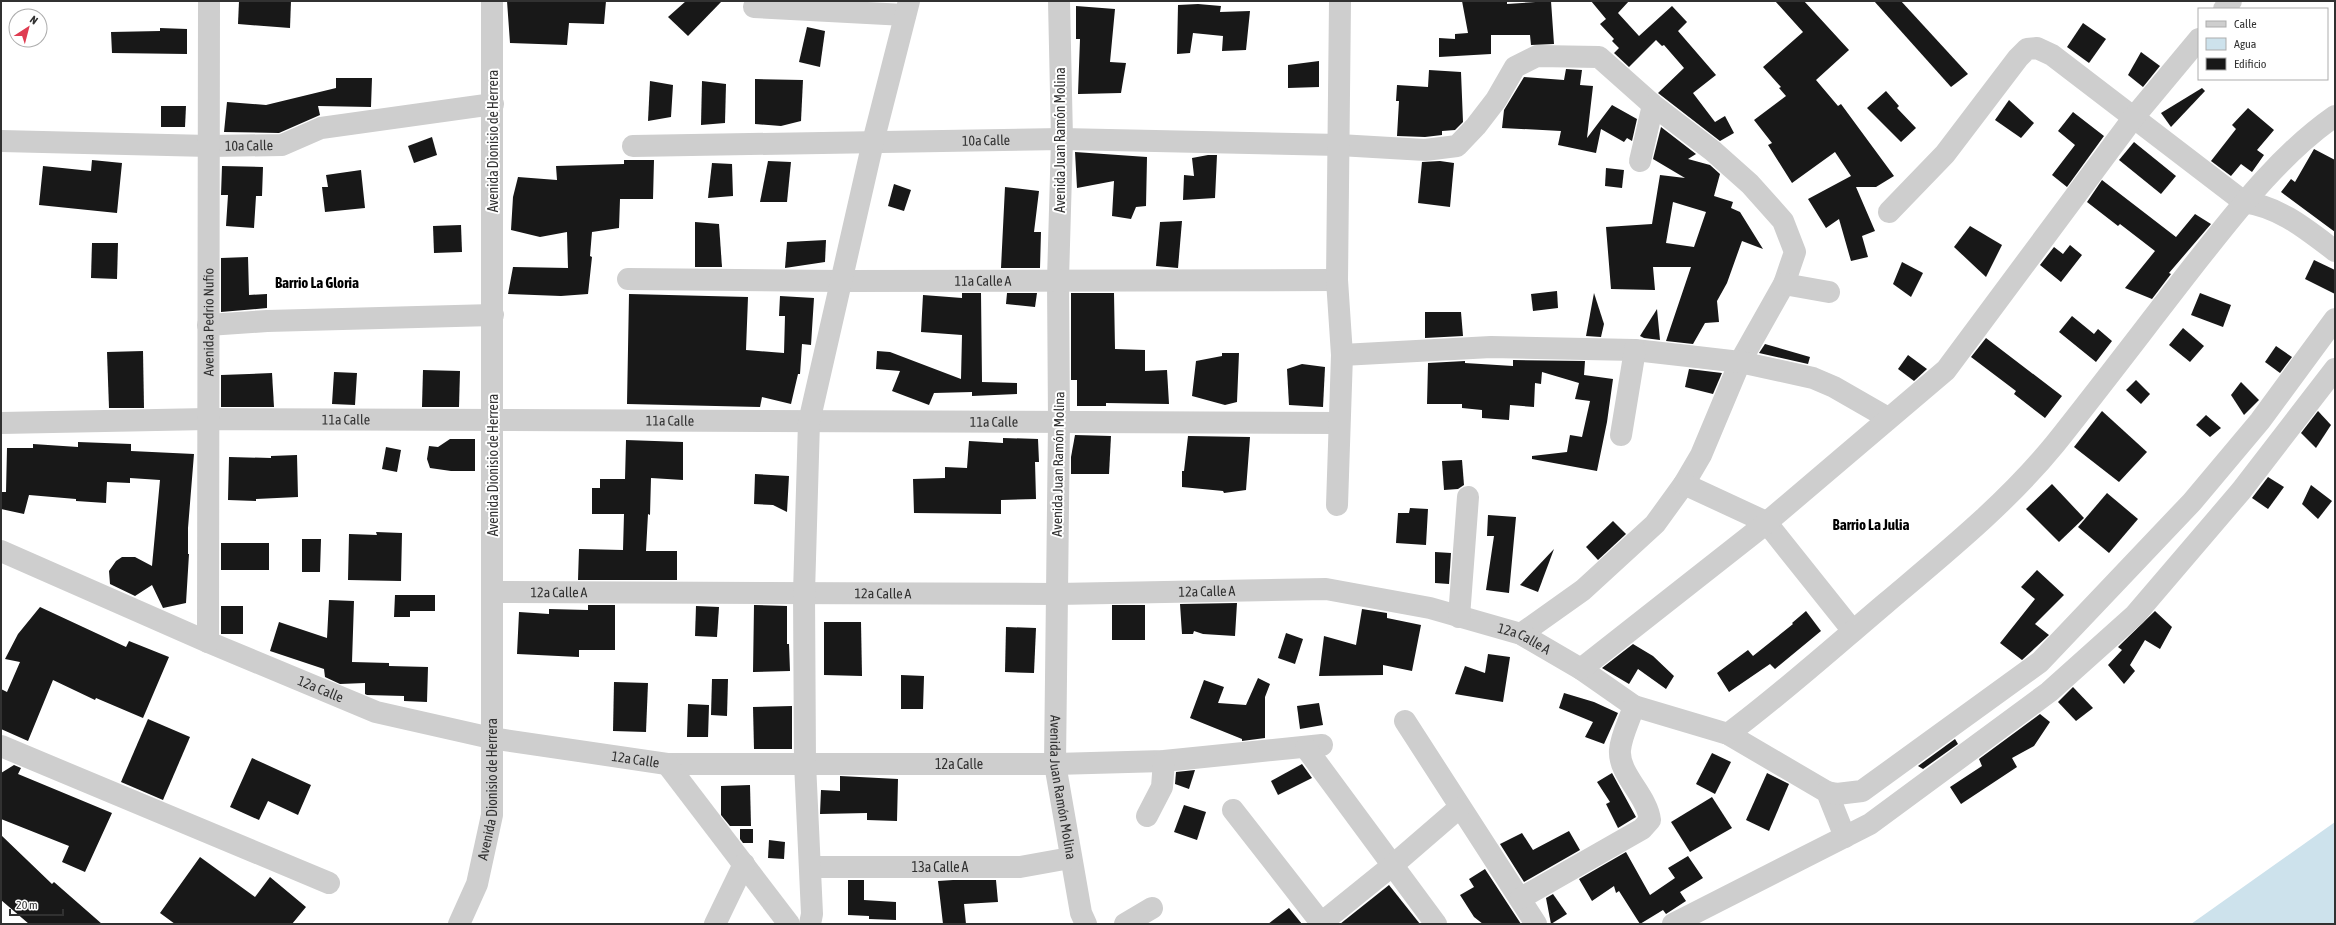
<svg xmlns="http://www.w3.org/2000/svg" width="2336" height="925" font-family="'Asap Condensed',sans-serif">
<rect width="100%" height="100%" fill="#fff"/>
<path fill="#cde2ec" d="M2335 822V924H2191Z"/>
<g fill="#181818" fill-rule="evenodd">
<path d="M239 1H291L290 28 238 24Z"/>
<path d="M507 1H606L604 24 569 23 567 45 510 43Z"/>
<path d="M686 1H722L688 36 668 17Z"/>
<path d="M1462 1H1507V4L1551 1 1554 44 1531 45 1530 35H1491V54L1439 57V38L1455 39V34L1468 33Z"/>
<path d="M1591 1H1629L1618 13 1639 36 1672 6 1687 22 1678 31 1716 75 1693 93 1715 122 1725 116 1734 133 1720 141 1658 93 1684 68 1664 45 1662 46 1656 40 1629 67 1614 53 1619 48 1612 41 1614 39 1600 24 1606 19Z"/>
<path d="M1775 1H1804L1849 50 1816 80 1838 106 1841 104 1894 176 1876 187H1856L1875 231 1862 236 1868 257 1851 261 1839 219 1826 228 1808 199 1851 176 1835 152 1792 183 1768 145 1772 143 1754 120 1786 96 1779 88 1781 87 1763 67 1803 32Z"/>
<path d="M1874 1H1901L1968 74 1951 87Z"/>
<path d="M1198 4 1221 6 1220 12 1250 11 1246 50 1222 51 1223 36 1193 33 1190 53 1177 54 1178 5Z"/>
<path d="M1076 6 1115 9 1110 62 1126 63 1121 93 1078 94 1080 39H1076Z"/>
<path d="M2083 23 2106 39 2089 63 2067 47Z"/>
<path d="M807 27 825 31 820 67 799 62Z"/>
<path d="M160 28 187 29V54L112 53 111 32 160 31Z"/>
<path d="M2141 52 2160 66 2143 87 2128 75Z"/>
<path d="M1319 61V87L1288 88V65Z"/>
<path d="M1566 69 1582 70 1580 85 1593 86 1587 138 1612 105 1637 119 1632 141 1627 138 1624 142 1601 129 1596 153 1558 145 1561 131 1502 128 1504 110 1524 77 1564 80Z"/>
<path d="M1429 70 1461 72 1463 122 1455 130 1442 131V135L1425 137 1397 136 1399 101H1396L1397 85 1428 87Z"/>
<path d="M336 78H372L371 107 318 106 320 115 279 133 224 132 227 102 266 105 336 88Z"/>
<path d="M755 79 803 80 801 121 781 126 755 124Z"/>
<path d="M650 81 673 85 671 117 648 121Z"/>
<path d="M702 81 726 84 725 123 701 125Z"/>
<path d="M2202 88 2205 91 2171 127 2161 113Z"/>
<path d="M1886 91 1899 106 1897 108 1916 128 1901 142 1867 108Z"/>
<path d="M2009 100 2034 123 2021 138 1995 120Z"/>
<path d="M161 106H186L185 127H161Z"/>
<path d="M2248 108 2274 130 2257 150 2264 155 2252 172 2241 164 2231 176 2211 161 2236 129 2232 125Z"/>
<path d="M2073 112 2104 136 2067 187 2052 175 2075 145 2058 131Z"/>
<path d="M1661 127 1696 154 1688 159 1710 165 1720 174 1714 196 1733 202 1731 208 1740 212 1763 249 1742 241 1727 283 1717 301 1719 322 1705 323 1693 344 1666 341 1691 267H1653L1655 290 1611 289 1606 227 1652 224 1660 175 1685 178 1653 159ZM1673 202 1706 212 1694 247 1666 243Z"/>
<path d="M432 137 437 155 414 163 408 146Z"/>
<path d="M2134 142 2176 176 2161 194 2119 160Z"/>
<path d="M2314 149 2335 160V232L2281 192 2291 179 2295 182Z"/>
<path d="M1075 152 1147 157 1146 206 1136 207 1131 219 1112 216 1114 181 1077 188Z"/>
<path d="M1208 155H1217L1215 198 1183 200 1184 175 1194 176 1192 158Z"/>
<path d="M92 160 122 163 117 213 39 205 43 166 91 171Z"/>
<path d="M624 160H654L653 199H620L619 228 592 232 590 256 592 257 588 294 561 296 508 294 513 267 568 268 567 232 540 237 511 230 513 197 518 177 557 180 556 166 624 164Z"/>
<path d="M768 161 791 162 787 202H760Z"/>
<path d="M1440 161 1454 163 1450 207 1418 203 1422 162Z"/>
<path d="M712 163 732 164 733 196 708 198Z"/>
<path d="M222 166 263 167 262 196H256L254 228 226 226 228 195H221Z"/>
<path d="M1606 168 1624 170 1622 188 1605 186Z"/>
<path d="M361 170 365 208 325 212 322 187H328L326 175Z"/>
<path d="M2102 180 2176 237 2195 214 2211 224 2169 273 2171 274 2152 299 2125 288 2155 251 2120 224 2118 226 2087 202Z"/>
<path d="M894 184 911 190 904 211 888 206Z"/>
<path d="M1005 187 1039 191 1034 232H1041L1040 268H1001Z"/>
<path d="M1182 221 1178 268 1156 266 1160 222Z"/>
<path d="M695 222 719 224 722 267H695Z"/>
<path d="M461 225 462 252 434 253 433 226Z"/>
<path d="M1970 226 2002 245 1986 277 1954 247Z"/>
<path d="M826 240 825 262 785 268 787 242Z"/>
<path d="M92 243H118L117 279 91 278Z"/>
<path d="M2070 245 2082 255 2061 282 2040 265 2054 247 2063 254Z"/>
<path d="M248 257 249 295 267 294V308L221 312V258Z"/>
<path d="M2314 260 2335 270V294L2305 279Z"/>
<path d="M1902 262 1923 273 1911 297 1893 284Z"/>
<path d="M1557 291 1558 308 1533 311 1531 294Z"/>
<path d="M962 293H981L982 382 1017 383V394L972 396V392L934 393 929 405 892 391 900 371 876 369 877 351 890 352 961 379 962 335 921 332 923 295 962 298Z"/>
<path d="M1007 293H1037L1035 307 1006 304Z"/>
<path d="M1071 293H1114L1115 349 1145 350V371L1167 370 1169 404 1106 403V406H1077V380H1071Z"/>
<path d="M1594 293 1604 324 1601 337 1586 336Z"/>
<path d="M2200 293 2231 305 2223 327 2191 315Z"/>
<path d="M629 294 748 297 746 350 784 353 785 316H779L780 296 814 298 811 345 802 344 800 374H798L791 404 762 397 760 407 627 404Z"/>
<path d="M1657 309 1660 340 1644 338 1640 336Z"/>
<path d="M1425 312H1461L1463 336 1425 338Z"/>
<path d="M2072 316 2094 334 2098 329 2112 341 2096 362 2059 332Z"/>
<path d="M2183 328 2204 346 2190 362 2169 345Z"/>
<path d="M1986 338 2062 396 2045 418 2014 394 2016 391 1971 357Z"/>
<path d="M1765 344 1810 357 1808 364 1759 353Z"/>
<path d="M2276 346 2292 357 2280 373 2265 362Z"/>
<path d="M143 351 144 408H109L107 352Z"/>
<path d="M1222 353H1239L1237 402 1225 405 1192 396 1196 361 1222 356Z"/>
<path d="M1908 355 1927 369 1914 381 1898 369Z"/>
<path d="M1513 360 1585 361 1584 375 1613 379 1607 422 1597 471 1532 459V456L1567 452 1570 435 1582 437 1590 401 1575 399 1579 383 1542 372 1541 384 1535 383 1534 407 1510 405 1509 420 1482 418V410L1462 408V404H1427L1428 363 1465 361V363L1513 366Z"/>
<path d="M1302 364 1325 367 1323 407 1289 405 1287 369Z"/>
<path d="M1689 369 1722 373 1713 394 1685 387Z"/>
<path d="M423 370 460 371 459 407H422Z"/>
<path d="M334 372 357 373 355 405 332 404Z"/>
<path d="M272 373 274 407H221V375Z"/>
<path d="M2136 380 2150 394 2141 404 2126 390Z"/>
<path d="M2241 382 2259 400 2244 415 2231 395Z"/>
<path d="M2102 411 2147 452 2119 482 2074 447Z"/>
<path d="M2318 411 2331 425 2316 448 2301 433Z"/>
<path d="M2206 415 2221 428 2210 437 2196 425Z"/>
<path d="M1075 435 1111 436 1109 474H1071V457Z"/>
<path d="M1188 436 1250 437 1246 490 1224 493 1223 491 1182 487V471H1184Z"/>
<path d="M1003 438 1038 439 1039 462H1035L1036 499 1001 500V514L914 513 913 479 945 478V467L967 468 969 441 1003 443Z"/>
<path d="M450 439H475V471H451L430 468 427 459 429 446 438 447Z"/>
<path d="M626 440 683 442V480L651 478 650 515 648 514 646 551H677V580H578L579 549 623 550 624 514H592V488H600V479H625Z"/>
<path d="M78 442 131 444V451L194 454 188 528V554H189L186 603 163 608 152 585 135 596 110 584 109 571 116 561 122 557H135L152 566 160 480 130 478V483L107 482 106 503 76 501V499L29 495 24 514 1 509V492H6L7 448H33V444L78 447Z"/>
<path d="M386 447 401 450 397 472 382 469Z"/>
<path d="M297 455 298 497 256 499V501L228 500 229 457 271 458V456Z"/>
<path d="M1462 460 1464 485 1458 489 1444 490 1442 461Z"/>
<path d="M755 474 789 476 787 512 773 505 754 504Z"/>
<path d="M2268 477 2284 487 2268 509 2252 498Z"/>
<path d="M2052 484 2084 518 2059 542 2026 509Z"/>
<path d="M2311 485 2332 501 2318 519 2302 504Z"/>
<path d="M2107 493 2138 519 2109 553 2078 527Z"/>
<path d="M1410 508 1428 509 1426 545 1396 543 1398 513H1409Z"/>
<path d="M1488 515 1516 517 1509 593 1486 590 1494 536H1487Z"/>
<path d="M1613 521 1626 534 1598 560 1586 547Z"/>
<path d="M376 532 402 533 401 581 348 580 349 534 377 535Z"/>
<path d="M302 539H321L320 572H302Z"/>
<rect x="221" y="543" width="48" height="27"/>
<path d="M1554 549 1538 592 1520 585Z"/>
<path d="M1435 552 1451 553 1449 584 1435 583Z"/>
<path d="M2037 570 2064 595 2035 624 2049 635 2022 660 2000 643 2035 599 2021 587Z"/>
<path d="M395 595H435V611H410V617H394Z"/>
<path d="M329 600 354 601 352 662 389 663V666L428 667 427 702 404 701V696L367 695 365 694V683L340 684 325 677 324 669 270 651 279 622 327 638Z"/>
<path d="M1237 603 1235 636 1203 634 1194 631 1193 634H1182L1180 604Z"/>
<path d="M588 605H615V650H579V657L517 654 519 612 549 614V609L588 610Z"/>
<path d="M754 605 787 606V644H789L790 671 753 672Z"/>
<rect x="1112" y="605" width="33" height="35"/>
<rect x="221" y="606" width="22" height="28"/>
<path d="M696 606 719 607 717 637 695 636Z"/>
<path d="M40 607 126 647 129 641 169 657 143 718 96 698 95 700 53 680 28 741 1 729V689L7 692 20 662 5 659 18 634Z"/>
<path d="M1362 609 1387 613V618L1421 625 1412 671 1383 665V675L1319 676 1324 636 1356 645Z"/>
<path d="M1806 611 1821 631 1775 669 1770 664 1729 692 1717 673 1748 650 1753 656 1793 624 1792 623Z"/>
<path d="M2155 611 2172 627 2160 649 2145 640 2130 665 2135 671 2124 684 2108 665 2122 650 2118 647Z"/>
<path d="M824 622H861L862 676 824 675Z"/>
<path d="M1006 627 1036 628 1034 673 1005 672Z"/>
<path d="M1286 633 1303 639 1295 664 1278 658Z"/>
<path d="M1633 644 1653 656 1674 676 1666 689 1638 669 1629 684 1602 668Z"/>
<path d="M1488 654 1510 657 1503 702 1455 694 1465 666 1485 673Z"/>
<path d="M901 675 924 676 923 709H901Z"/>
<path d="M1258 678 1270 684 1265 697V738L1242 741V739L1190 718 1204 680 1224 687 1218 703 1246 705Z"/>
<path d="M712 679H728L727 716 711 715Z"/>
<path d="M614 682 648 683 646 732 613 731Z"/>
<path d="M2073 687 2093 708 2076 721 2058 702Z"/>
<path d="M1564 693 1594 702 1618 713 1604 744 1585 737 1593 722 1559 708Z"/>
<path d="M1319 703 1323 725 1300 729 1297 706Z"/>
<path d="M688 704 709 705 708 737H687Z"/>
<path d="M792 706V749H754L753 707Z"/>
<path d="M2040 714 2050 722 2034 746 2012 758 2017 767 1961 804 1950 787 1982 766 1979 759Z"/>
<path d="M148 719 190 737 163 800 121 782Z"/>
<path d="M1955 739 1958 744 1923 769 1918 766Z"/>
<path d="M1712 753 1731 762 1715 794 1696 784Z"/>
<path d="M252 758 311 785 298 815 268 801 259 820 230 807Z"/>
<path d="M1302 764 1312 778 1278 795 1271 781Z"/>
<path d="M14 765 21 768 18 774 112 813 85 872 62 862 69 846 1 819V773Z"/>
<path d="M1195 770 1189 789 1175 784 1176 772Z"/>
<path d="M1612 773 1636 817 1618 828 1606 804 1610 802 1597 782Z"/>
<path d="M1767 773 1789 784 1769 831 1746 820Z"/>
<path d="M840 776 898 779 897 821 867 820V813L820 814 821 790 840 791Z"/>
<path d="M750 785 751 826H730L721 815V786Z"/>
<path d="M1712 797 1732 828 1690 852 1671 822Z"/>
<path d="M1184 805 1206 812 1197 840 1174 832Z"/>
<path d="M740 829H753V843H743L740 839Z"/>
<path d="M1569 831 1580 850 1524 882 1500 844 1522 833 1533 850Z"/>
<path d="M1 835 52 884 54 882 102 924H29L1 900Z"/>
<path d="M769 840 785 842 784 859 768 858Z"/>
<path d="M1626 852 1650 895 1675 878 1668 868 1688 856 1703 878 1680 892 1686 901 1666 914 1663 910 1640 924 1619 891 1616 893 1614 886 1592 901 1579 879Z"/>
<path d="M200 857 255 897 270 877 306 907 292 924H175L160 913Z"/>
<path d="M1485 869 1521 924H1483L1474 917 1460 895 1474 887 1469 879Z"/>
<path d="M848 880H864V900L896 902V920L869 919V916L848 915Z"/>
<path d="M953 880H996L998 902 964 904 966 924H943L938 881Z"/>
<path d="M1389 885 1420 924H1340Z"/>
<path d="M1553 894 1567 914 1551 924 1546 898Z"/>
<path d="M1289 908 1302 924H1268Z"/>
</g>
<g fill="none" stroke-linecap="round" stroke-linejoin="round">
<g stroke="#cecece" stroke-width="22">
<path id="s1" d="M1059 1 1062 139 1058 280 1059 422 1055 764 1081 913 1086 924"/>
<path d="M754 7 905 15"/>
<path d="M2224 9 2231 1"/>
<path id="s2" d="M1 141 209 146 282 145 321 128 493 104"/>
<path id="s3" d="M633 146 1062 139 1339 145 1425 150 1457 146 1476 126 1496 100 1515 67 1537 56 1599 57 1653 105 1713 151 1750 184 1783 221 1795 252 1784 284 1740 362 1701 455 1684 484 1655 524 1583 590 1521 634"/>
<path d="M1640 161 1653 105"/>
<path d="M1889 212 1945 154 2018 58 2027 49 2037 48 2052 55 2244 202C2280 207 2306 229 2335 251"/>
<path id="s4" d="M628 279 842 281 1337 280"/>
<path d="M1784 284 1829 292"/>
<path d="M208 325 267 321 493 315"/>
<path d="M1342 355 1491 347 1635 350 1688 356 1740 362 1813 378 1834 387 1888 418"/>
<path id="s5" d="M1 423 208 419 1339 423"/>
<path d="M1621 435 1635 350"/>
<path d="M1684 484 1766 522 1853 631"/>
<path d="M1337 505 1342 355 1337 280 1340 1"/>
<path id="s6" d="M1 551 208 642 376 712 491 738 667 764H1055L1164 761 1322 745"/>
<path id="s7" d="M492 592 1057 594 1326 589 1430 608 1521 634 1581 669 1634 706 1728 734 1827 792 1845 837"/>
<path d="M1459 617 1468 497"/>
<path id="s8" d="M208 642 209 1"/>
<path d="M1581 669 1759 529 1946 370 2134 117 2199 39"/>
<path d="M1405 721 1536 924"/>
<path d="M1728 734C1783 693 1834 647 1886 603 1945 553 2006 504 2055 444 2102 385 2148 324 2194 265 2236 212 2279 155 2335 116"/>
<path d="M1 746 329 883"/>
<path d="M1306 748 1436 924"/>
<path d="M667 764 789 924"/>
<path d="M1827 792 1837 794 1862 791 2040 662 2192 502 2260 421 2335 319"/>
<path d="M1233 810 1322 924"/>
<path d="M1147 816 1162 787 1164 761"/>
<path id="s9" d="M810 867H1020L1070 858"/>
<path d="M1521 898 1642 829 1650 820C1647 795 1618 774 1620 750 1621 736 1630 719 1634 706"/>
<path id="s10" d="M459 924 477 884 492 815V1"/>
<path d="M715 924 744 864"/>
<path d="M810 924 812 914 805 763 804 593 809 422 873 142 909 1"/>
<path d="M1125 924 1152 908"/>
<path d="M1320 924 1393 865 1459 808"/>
<path d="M1673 924 1870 824 2049 692 2135 615 2241 491 2335 369"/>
</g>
</g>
<g text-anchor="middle" stroke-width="4" stroke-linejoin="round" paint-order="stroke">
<g font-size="14" fill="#313131" stroke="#fff">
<text dy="5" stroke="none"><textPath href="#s3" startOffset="353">10a Calle</textPath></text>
<text transform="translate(1060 140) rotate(-90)" y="5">Avenida Juan Ramón Molina</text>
<text transform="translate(493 141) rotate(-90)" y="5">Avenida Dionisio de Herrera</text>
<text dy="5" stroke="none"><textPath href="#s2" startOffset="248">10a Calle</textPath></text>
<text dy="5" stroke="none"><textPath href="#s4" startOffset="355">11a Calle A</textPath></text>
<text dy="5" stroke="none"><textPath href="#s8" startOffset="320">Avenida Pedrio Nufio</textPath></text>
<text dy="5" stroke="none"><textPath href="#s5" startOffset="345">11a Calle</textPath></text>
<text dy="5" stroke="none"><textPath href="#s5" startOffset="669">11a Calle</textPath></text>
<text dy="5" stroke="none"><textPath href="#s5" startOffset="993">11a Calle</textPath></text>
<text transform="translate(1058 464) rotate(-89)" y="5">Avenida Juan Ramón Molina</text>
<text transform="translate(493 465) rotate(-90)" y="5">Avenida Dionisio de Herrera</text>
<text dy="5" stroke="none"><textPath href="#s7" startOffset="715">12a Calle A</textPath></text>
<text dy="5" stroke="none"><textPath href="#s7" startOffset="67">12a Calle A</textPath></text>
<text dy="5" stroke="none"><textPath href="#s7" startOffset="391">12a Calle A</textPath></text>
<text dy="5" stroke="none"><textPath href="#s7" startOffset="1039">12a Calle A</textPath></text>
<text dy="5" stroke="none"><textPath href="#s6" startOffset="348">12a Calle</textPath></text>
<text dy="5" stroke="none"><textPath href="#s6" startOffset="672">12a Calle</textPath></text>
<text dy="5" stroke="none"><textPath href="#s6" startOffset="996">12a Calle</textPath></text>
<text dy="5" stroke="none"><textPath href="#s1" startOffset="787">Avenida Juan Ramón Molina</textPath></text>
<text dy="5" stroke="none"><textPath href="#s10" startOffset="140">Avenida Dionisio de Herrera</textPath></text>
<text dy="5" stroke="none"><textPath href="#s9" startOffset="130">13a Calle A</textPath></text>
</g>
<g font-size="15" font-weight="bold" fill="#000" stroke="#fff">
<text x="317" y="288">Barrio La Gloria</text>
<text x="1871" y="530">Barrio La Julia</text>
</g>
</g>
<rect width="2336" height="925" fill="none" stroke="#313131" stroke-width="4"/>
<rect x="2198" y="8" width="130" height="72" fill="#ffffff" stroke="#adadad"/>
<rect x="2206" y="21" width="20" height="6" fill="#cecece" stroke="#adadad"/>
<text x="2234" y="28" font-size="12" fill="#313131">Calle</text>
<rect x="2206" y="38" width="20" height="12" fill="#cde2ec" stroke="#adadad"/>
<text x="2234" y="48" font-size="12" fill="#313131">Agua</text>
<rect x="2206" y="58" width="20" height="12" fill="#181818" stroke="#adadad"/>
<text x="2234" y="68" font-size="12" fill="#313131">Edificio</text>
<g transform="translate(28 28) rotate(36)"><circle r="19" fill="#ffffff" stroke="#adadad"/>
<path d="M0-3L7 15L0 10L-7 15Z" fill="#df3c51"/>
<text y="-6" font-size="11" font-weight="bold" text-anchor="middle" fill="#313131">N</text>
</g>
<path d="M10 909v6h53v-6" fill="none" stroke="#313131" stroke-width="2"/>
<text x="16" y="909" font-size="12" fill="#313131" stroke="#ffffff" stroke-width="3" paint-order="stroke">20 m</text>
</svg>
